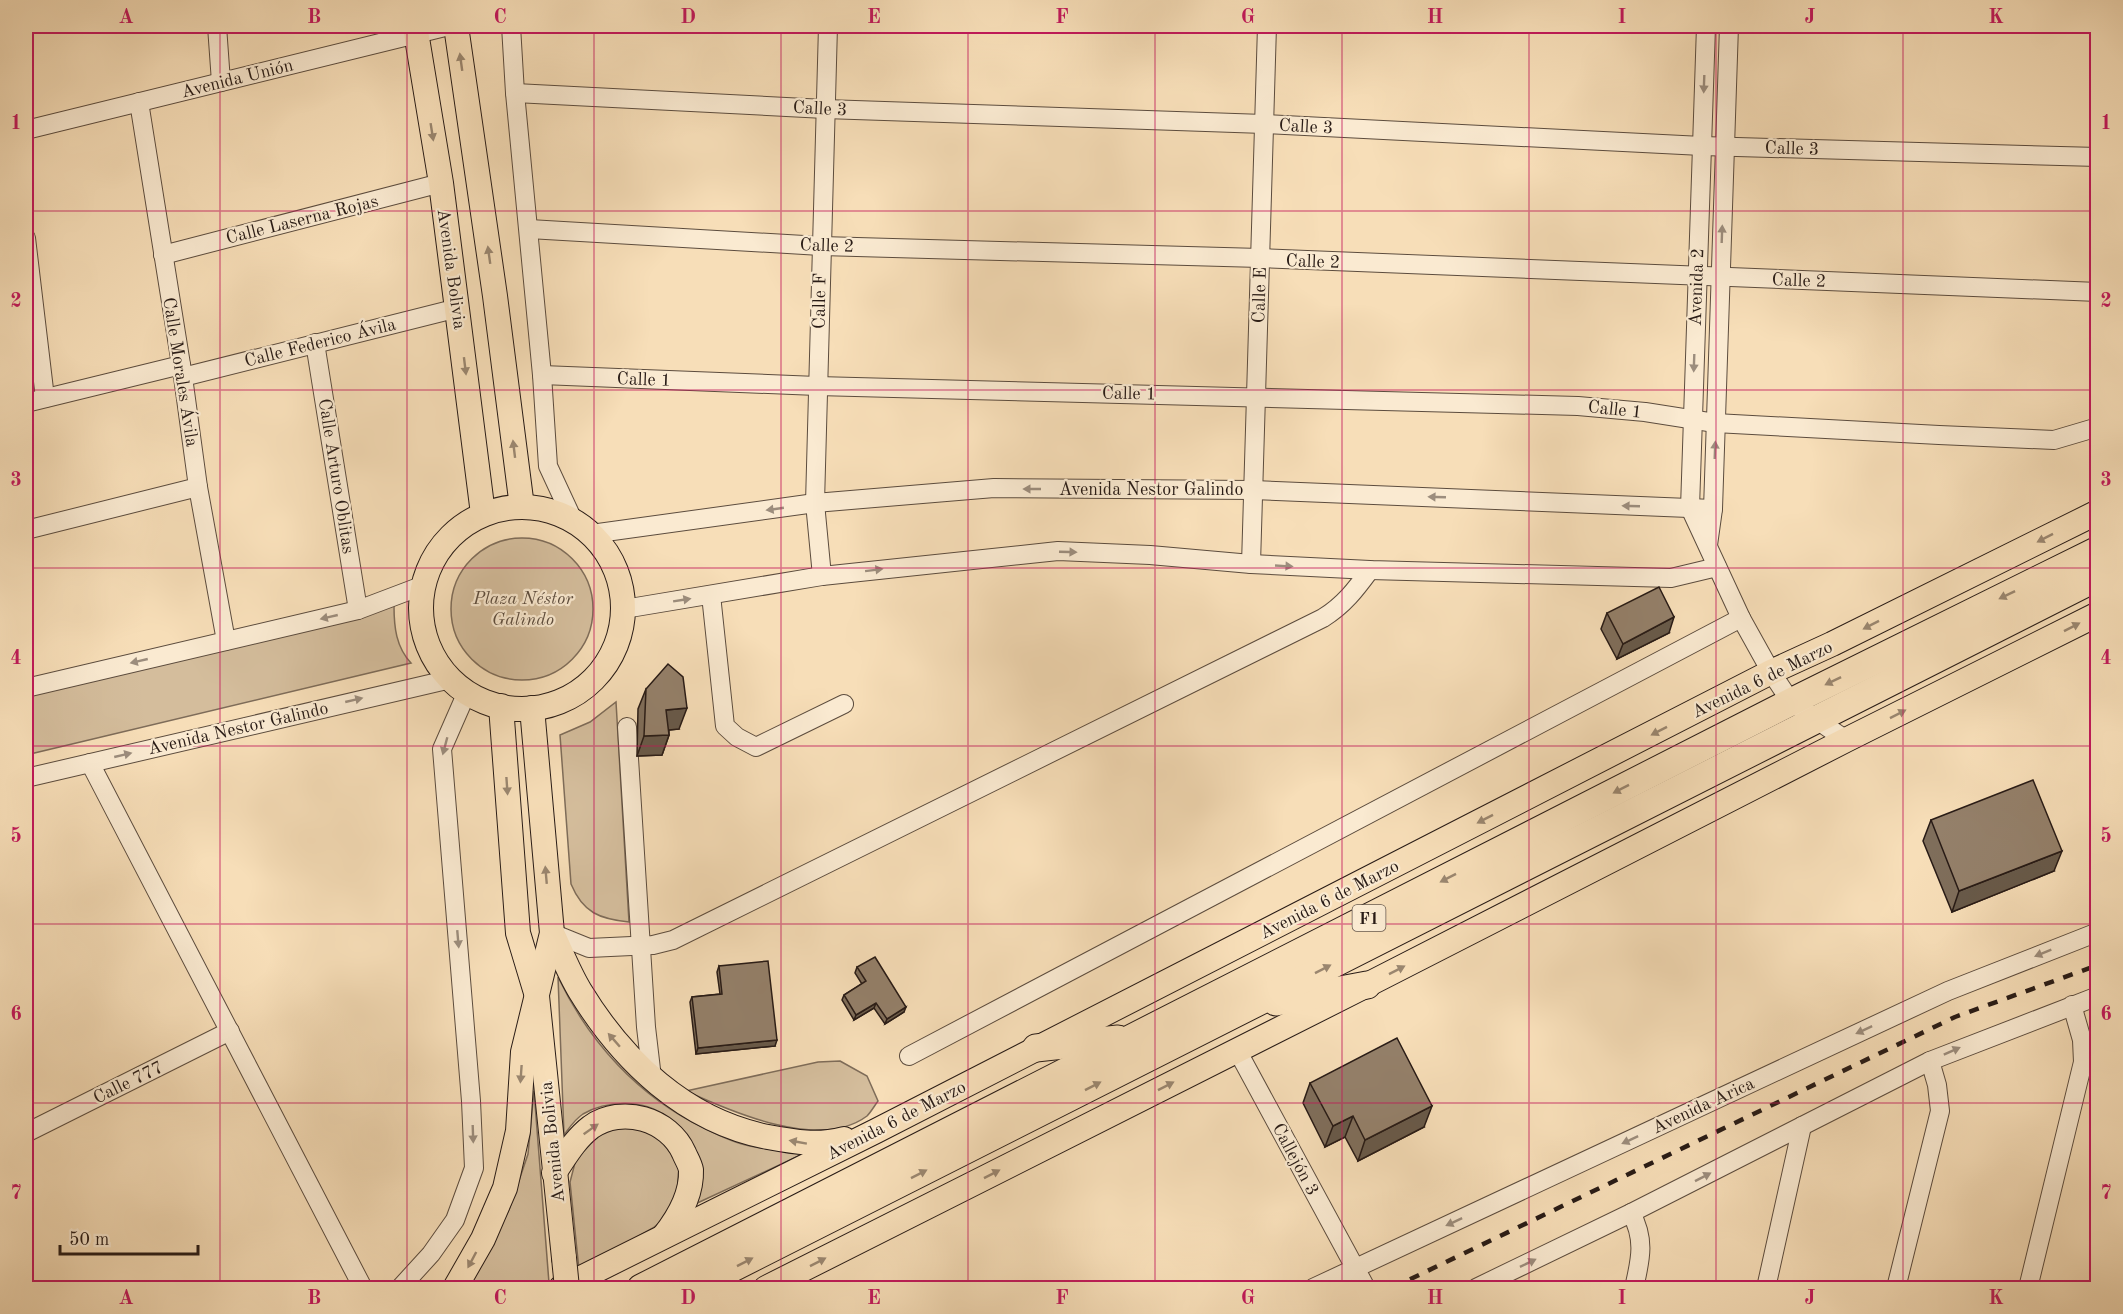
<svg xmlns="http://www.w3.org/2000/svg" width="2123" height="1314" font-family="'Old Standard TT',serif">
<rect width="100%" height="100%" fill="#f7deb8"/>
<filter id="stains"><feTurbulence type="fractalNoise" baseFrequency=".00333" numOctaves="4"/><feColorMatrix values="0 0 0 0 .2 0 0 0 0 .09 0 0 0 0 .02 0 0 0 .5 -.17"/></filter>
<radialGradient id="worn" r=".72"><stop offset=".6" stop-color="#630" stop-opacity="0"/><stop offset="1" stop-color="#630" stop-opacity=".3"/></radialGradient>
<g fill="#d4bd9c" stroke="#7e6c59" stroke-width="1.5">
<circle cx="522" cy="609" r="71"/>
<path d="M394 606C394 627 396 647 411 663L26 755V693Z"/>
<path d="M616 702 629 922C600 919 583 913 571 884L560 735 590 722Z"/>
<path d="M558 977C589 1042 638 1096 704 1128 718 1135 734 1143 750 1146 768 1150 787 1151 805 1153L693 1205 687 1136C680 1130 674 1122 667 1117 644 1099 607 1100 583 1114 574 1120 570 1127 564 1135Z"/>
<path d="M840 1061 867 1076 878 1101C875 1105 871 1112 867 1116 820 1151 732 1112 686 1091L818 1062Z"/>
<path d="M534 1091 549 1283 538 1288H467L509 1210 528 1154Z"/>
<path d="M621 1126 639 1127 658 1135 679 1165 677 1195 664 1219 653 1228 579 1270 570 1182 576 1159 588 1139Z"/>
</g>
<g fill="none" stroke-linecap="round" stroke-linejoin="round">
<defs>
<g id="minor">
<path d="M217 26 221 82"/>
<path d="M511 26 515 93 542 375 548 466 573 520"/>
<path d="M1706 26 1690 508 1741 618 1771 672 1791 702 1846 740"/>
<path d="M515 93 825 109 1264 124 1702 146 2098 157"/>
<path d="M139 102 183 377 198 487 226 641"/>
<path d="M26 130 449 26"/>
<path d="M529 229 821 246 1260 258 2098 292"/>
<path d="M26 238 45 398"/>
<path d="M163 255 441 183"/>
<path d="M315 343 358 610"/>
<path d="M542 375 817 386 1578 406 1645 412 1715 423 1939 435 2054 440 2098 427"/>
<path d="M183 377 458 308"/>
<path d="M26 403 181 365"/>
<path d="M26 530 198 487"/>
<path d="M591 534 815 503 994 488 1253 490 1713 509"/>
<path d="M1708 545 1713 509 1729 26"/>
<path d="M1251 564 1267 26"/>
<path d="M822 576 815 503 828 26"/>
<path d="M711 595 725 726 737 737 756 747 844 704"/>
<path d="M624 609 822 576 1058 551 1150 555 1251 564 1370 570 1671 578 1717 567"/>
<path d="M26 688 358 610 424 585"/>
<path d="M627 727 646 1027 652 1078"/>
<path d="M90 763 363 1288"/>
<path d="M26 778 451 679"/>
<path d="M552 933 589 948 653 945 673 940 1323 618C1344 605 1356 589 1370 570"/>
<path d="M1237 1050 1366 1288"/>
<path d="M909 1056 1741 618"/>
<path d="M26 1133 230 1031"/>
<path d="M1631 1213C1646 1240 1640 1261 1634 1288"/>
<path d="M400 1288 431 1254 455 1220 474 1168 471 1101 442 749 467 692"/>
<path d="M1313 1288 1948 991 2098 932"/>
<path d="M1476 1288 1631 1213 1930 1061 2098 996"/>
<path d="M1766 1288 1802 1126"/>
<path d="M1896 1288 1940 1111 1937 1085 1930 1061"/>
<path d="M2028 1288 2083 1062 2082 1040 2072 1005"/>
</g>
<g id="major">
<path d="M415 26 441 183 483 514"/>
<path d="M456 26 495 296 522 507"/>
<circle cx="522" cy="608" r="101"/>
<path d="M501 706 518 933 537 996 564 1258"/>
<path d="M552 933C561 952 569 973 580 991 622 1060 685 1121 768 1137 795 1142 817 1146 844 1139"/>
<path d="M554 1173C565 1157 575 1139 591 1127 622 1105 669 1119 684 1153 686 1158 690 1164 691 1170 692 1195 679 1217 664 1236"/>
<path d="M455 1288 483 1239 505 1188 518 1131 523 1052 552 933 532 708"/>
<path d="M561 1288 876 1131 1771 672 1832 644 2098 512"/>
<path d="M766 1288 1367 985 1846 740 2098 614"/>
</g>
<g id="highway">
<path d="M1276 1002 1367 985"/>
<path d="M1036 1048 1118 1039"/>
<path d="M641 1288 1791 702 2098 550"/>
<path d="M693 1288 2098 577"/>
</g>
</defs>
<use href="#minor" stroke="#5c4c3e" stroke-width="20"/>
<use href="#major" stroke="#281b16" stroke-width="26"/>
<use href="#highway" stroke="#281b16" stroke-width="29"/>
<use href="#minor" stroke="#faead1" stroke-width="18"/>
<use href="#major" stroke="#f7deb8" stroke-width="24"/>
<use href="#highway" stroke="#f7deb8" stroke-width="27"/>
<path stroke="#281b16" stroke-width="4.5" stroke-dasharray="10 10" stroke-linecap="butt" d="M1392 1288 1955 1017 2098 965"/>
<defs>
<path id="major-bridge" d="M564 1258 567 1288"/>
</defs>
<use href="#major-bridge" stroke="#281b16" stroke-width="26" stroke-linecap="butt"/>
<use href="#major-bridge" stroke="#f7deb8" stroke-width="24"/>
</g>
<g fill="#7f6e5b" stroke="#281b16" stroke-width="1.5">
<path d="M1607 613 1669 633 1617 659 1601 629Z"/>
<path d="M646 689 679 729 669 730V735L662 755 637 756 638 709Z"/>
<path d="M1931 820 2054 871 1952 912 1923 841Z"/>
<path d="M719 966 775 1046 696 1054 690 1002 692 997 720 994 717 972Z"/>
<path d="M857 967 904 1012 885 1024 874 1008 854 1020 842 1000 844 995 862 984 855 973Z"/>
<path d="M1310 1083 1424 1127 1358 1161 1345 1137 1325 1147 1303 1103Z"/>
</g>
<g fill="#685a4a" stroke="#281b16" stroke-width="1.5">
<path d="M1674 617 1669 633 1617 659 1623 644Z"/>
<path d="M687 708 679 729 659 731 666 710Z"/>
<path d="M669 735 662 755 637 756 644 736Z"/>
<path d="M2062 851 2054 871 1952 912 1959 891Z"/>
<path d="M876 1003 874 1008 854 1020 856 1015Z"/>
<path d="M906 1007 904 1012 885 1024 887 1019Z"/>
<path d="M777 1040 775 1046 696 1054 698 1048Z"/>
<path d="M1432 1106 1424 1127 1358 1161 1365 1140Z"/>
<path d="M1353 1116 1345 1137 1325 1147 1333 1126Z"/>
</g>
<g fill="#94806a" stroke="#281b16" stroke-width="1.5">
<path d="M1659 587 1674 617 1623 644 1607 613Z"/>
<path d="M668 664 683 677 687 708 666 710 669 735 644 736 646 689Z"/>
<path d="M2033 780 2062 851 1959 891 1931 820Z"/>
<path d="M875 957 906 1007 887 1019 876 1003 856 1015 844 995 866 981 857 967Z"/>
<path d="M768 961 777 1040 698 1048 692 997 722 994 719 966Z"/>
<path d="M1397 1038 1432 1106 1365 1140 1353 1116 1333 1126 1310 1083Z"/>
</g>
<defs><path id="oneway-solid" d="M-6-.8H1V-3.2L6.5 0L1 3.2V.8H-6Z" transform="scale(1.5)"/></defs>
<g fill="#9a866f">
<use href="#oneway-solid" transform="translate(461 62) rotate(-98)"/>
<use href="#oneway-solid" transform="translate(432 132) rotate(81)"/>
<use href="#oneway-solid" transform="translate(489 255) rotate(-98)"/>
<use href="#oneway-solid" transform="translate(465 366) rotate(83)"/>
<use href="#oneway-solid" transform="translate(514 449) rotate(-97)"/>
<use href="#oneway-solid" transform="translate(2045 538) rotate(153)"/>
<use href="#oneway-solid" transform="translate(2007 595) rotate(154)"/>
<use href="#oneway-solid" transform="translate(1871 625) rotate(153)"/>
<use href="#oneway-solid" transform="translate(2072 627) rotate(-27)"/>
<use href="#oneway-solid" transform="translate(1833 681) rotate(154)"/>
<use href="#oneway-solid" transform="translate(1898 714) rotate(-27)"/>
<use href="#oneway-solid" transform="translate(1659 731) rotate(153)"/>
<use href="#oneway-solid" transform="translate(507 786) rotate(86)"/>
<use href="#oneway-solid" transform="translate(1621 789) rotate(153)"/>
<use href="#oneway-solid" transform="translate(1485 819) rotate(153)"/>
<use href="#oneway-solid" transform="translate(546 875) rotate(-95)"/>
<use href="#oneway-solid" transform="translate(1448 878) rotate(153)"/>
<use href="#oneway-solid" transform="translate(1323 969) rotate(-27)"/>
<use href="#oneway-solid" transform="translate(1397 970) rotate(-27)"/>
<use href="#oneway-solid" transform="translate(614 1040) rotate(-131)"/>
<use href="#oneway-solid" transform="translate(521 1074) rotate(94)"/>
<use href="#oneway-solid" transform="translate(1093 1086) rotate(-27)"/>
<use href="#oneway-solid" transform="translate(1166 1086) rotate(-27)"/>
<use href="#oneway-solid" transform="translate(591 1129) rotate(-35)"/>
<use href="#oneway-solid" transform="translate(798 1142) rotate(-170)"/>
<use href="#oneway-solid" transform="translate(919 1174) rotate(-27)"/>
<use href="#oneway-solid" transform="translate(992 1174) rotate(-27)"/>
<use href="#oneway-solid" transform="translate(472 1260) rotate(118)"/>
<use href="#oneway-solid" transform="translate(745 1262) rotate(-27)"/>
<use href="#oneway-solid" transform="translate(818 1262) rotate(-27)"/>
</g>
<g fill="#9c8d7d">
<use href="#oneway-solid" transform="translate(1704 84) rotate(92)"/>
<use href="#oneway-solid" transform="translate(1722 234) rotate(-88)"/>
<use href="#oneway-solid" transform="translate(1694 363) rotate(92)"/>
<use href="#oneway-solid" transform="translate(1715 450) rotate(-88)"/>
<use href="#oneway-solid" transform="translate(1032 489) rotate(-180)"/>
<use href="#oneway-solid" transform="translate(1437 497) rotate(-178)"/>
<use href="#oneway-solid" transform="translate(1631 506) rotate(-178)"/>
<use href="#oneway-solid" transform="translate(775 509) rotate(172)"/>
<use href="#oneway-solid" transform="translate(1068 552) rotate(2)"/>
<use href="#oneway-solid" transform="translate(1284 566) rotate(3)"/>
<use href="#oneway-solid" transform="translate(874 570) rotate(-7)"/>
<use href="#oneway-solid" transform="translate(682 600) rotate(-9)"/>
<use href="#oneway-solid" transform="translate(329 617) rotate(167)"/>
<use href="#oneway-solid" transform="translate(139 661) rotate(167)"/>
<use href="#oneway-solid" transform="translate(354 700) rotate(-13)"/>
<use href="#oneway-solid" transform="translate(445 746) rotate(105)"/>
<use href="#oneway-solid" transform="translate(123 755) rotate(-13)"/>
<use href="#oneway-solid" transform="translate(458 939) rotate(85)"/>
<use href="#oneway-solid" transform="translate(2043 953) rotate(158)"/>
<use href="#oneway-solid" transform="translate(1864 1030) rotate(155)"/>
<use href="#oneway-solid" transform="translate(1952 1051) rotate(-24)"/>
<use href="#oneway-solid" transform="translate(473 1134) rotate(88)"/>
<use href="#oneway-solid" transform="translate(1630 1140) rotate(155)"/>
<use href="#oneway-solid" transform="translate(1703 1177) rotate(-27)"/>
<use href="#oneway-solid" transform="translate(1454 1222) rotate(155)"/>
<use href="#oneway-solid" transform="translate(1528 1263) rotate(-26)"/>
</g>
<path fill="none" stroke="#c2185b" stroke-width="1.5" stroke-opacity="0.55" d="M220 26V1288M407 26V1288M594 26V1288M781 26V1288M968 26V1288M1155 26V1288M1342 26V1288M1529 26V1288M1716 26V1288M1903 26V1288M26 211H2098M26 390H2098M26 568H2098M26 746H2098M26 924H2098M26 1103H2098"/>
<g text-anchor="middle" stroke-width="4.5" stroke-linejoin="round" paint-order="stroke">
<rect fill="#faead1" stroke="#67594e" stroke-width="1.5" x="1352.5" y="905" width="33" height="26" rx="4.5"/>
<g font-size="16" font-weight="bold" fill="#281b16">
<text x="1369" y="924">F1</text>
</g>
<g font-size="18" fill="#281b16" stroke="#faead1">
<text transform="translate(237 78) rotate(-14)" y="6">Avenida Unión</text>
<text transform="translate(820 108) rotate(3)" y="6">Calle 3</text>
<text transform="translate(1306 126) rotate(3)" y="6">Calle 3</text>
<text transform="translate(1792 148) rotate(2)" y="6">Calle 3</text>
<text transform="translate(302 219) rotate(-14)" y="6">Calle Laserna Rojas</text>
<text transform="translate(827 245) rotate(2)" y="6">Calle 2</text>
<text transform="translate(1313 261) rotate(2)" y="6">Calle 2</text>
<text transform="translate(452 269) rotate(82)" y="6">Avenida Bolivia</text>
<text transform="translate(1799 280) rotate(2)" y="6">Calle 2</text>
<text transform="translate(1696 287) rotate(-88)" y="6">Avenida 2</text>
<text transform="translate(1259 295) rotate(-88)" y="6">Calle E</text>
<text transform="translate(819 301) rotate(-89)" y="6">Calle F</text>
<text transform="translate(320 342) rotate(-14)" y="6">Calle Federico Ávila</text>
<text transform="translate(181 372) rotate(81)" y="6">Calle Morales Ávila</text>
<text transform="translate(644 379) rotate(2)" y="6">Calle 1</text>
<text transform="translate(1129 393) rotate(1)" y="6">Calle 1</text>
<text transform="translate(1615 409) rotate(6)" y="6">Calle 1</text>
<text transform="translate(337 476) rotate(81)" y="6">Calle Arturo Oblitas</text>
<text x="1151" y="495">Avenida Nestor Galindo</text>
<text transform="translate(1762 679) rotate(-26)" y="6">Avenida 6 de Marzo</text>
<text transform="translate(238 728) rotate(-13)" y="6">Avenida Nestor Galindo</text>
<text transform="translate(1329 899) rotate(-27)" y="6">Avenida 6 de Marzo</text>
<text transform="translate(128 1082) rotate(-26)" y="6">Calle 777</text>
<text transform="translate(1703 1105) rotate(-25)" y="6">Avenida Arica</text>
<text transform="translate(896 1120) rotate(-27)" y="6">Avenida 6 de Marzo</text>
<text transform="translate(552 1142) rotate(-96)" y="6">Avenida Bolivia</text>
<text transform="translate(1296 1159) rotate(62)" y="6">Callejón 3</text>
</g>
<g font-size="18" font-style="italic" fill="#5c4c3e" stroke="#faead1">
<text x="523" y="604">Plaza Néstor<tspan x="523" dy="21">Galindo</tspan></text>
</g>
</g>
<rect width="2123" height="1314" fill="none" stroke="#f7deb8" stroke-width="66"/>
<path d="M60 1245v9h138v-9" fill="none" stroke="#281b16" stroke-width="3"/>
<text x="69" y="1245" font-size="18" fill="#281b16" stroke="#faead1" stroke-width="4.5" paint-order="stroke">50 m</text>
<rect x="33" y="33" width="2057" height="1248" fill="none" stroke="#c2185b" stroke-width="2"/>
<g font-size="20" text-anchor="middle" font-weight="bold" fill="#c2185b">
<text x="126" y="23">A</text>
<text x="314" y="23">B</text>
<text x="500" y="23">C</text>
<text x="688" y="23">D</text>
<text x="874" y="23">E</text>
<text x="1062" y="23">F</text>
<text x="1248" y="23">G</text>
<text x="1435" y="23">H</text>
<text x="1622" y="23">I</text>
<text x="1810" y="23">J</text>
<text x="1996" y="23">K</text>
<text x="16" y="129">1</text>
<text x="2106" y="129">1</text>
<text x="16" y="307">2</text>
<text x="2106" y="307">2</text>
<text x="16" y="486">3</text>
<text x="2106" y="486">3</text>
<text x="16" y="664">4</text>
<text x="2106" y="664">4</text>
<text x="16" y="842">5</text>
<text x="2106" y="842">5</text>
<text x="16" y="1020">6</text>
<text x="2106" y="1020">6</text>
<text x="16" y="1199">7</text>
<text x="2106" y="1199">7</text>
<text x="126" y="1304">A</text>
<text x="314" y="1304">B</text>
<text x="500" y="1304">C</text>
<text x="688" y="1304">D</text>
<text x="874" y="1304">E</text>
<text x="1062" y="1304">F</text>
<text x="1248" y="1304">G</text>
<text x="1435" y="1304">H</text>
<text x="1622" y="1304">I</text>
<text x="1810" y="1304">J</text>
<text x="1996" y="1304">K</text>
</g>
<rect width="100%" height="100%" filter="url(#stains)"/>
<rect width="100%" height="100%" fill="url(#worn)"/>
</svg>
